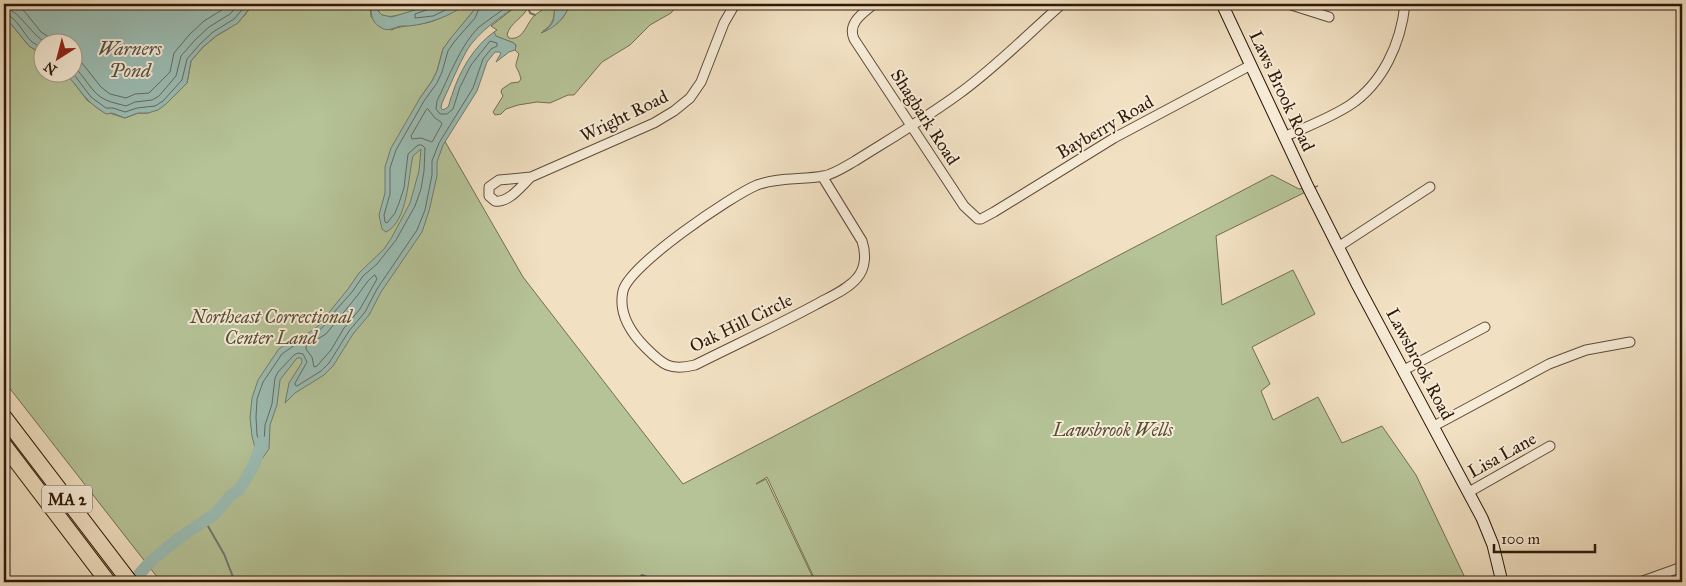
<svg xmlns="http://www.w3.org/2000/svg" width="1686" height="586" font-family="'IM FELL Great Primer',serif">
<rect width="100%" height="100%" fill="#f1e0c2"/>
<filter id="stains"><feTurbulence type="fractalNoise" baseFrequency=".004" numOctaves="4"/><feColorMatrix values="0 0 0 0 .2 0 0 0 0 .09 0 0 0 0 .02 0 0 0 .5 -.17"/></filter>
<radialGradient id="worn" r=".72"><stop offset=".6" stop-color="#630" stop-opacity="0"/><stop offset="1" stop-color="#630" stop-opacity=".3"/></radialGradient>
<g fill="#b5c397" stroke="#726e50">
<path d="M253 4H370L371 17 391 30C405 24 419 26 433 21 445 17 463 4 473 4L474 10 443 49 437 71 432 81 420 98 523 277 683 484 1272 175 1299 189 1318 186 1216 236 1222 305 1293 270 1315 314 1252 347 1270 384 1261 391 1273 420 1318 397 1342 443 1382 426 1416 475 1467 582H816L767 477 756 484 766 479 815 582H161L4 381V17L11 24 29 46 42 54V72L63 73 71 79 87 100 100 110 125 118 138 113H148L177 92 187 83 191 61 203 47 216 36 228 29 244 16Z"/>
<path d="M376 4H434C423 7 391 21 382 15 378 12 377 8 376 4Z"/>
<path d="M519 4 528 7C523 19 510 22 507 35L509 38C524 41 526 23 535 15 540 11 543 11 546 4H555C554 16 555 23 543 31 557 26 565 18 570 4H678L671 13 650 25 630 45 602 62 574 95H568L550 103 537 102 518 105 506 109 501 114 495 115 493 112 503 96 501 92 502 89 511 83 519 82 521 79C517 63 513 72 519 54L515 50 516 45 514 43 495 36 494 32 497 30 491 26Z"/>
</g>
<g fill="#9bbdb4" stroke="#707b70">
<path d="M4 4H253L238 23 216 36 203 47 191 61 187 83 166 104 158 110 148 113H138L125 118 112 113 106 114C99 109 92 105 87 99 79 91 73 79 63 73L72 72V42H42V54L29 46 11 24 4 17Z"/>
<path d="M370 4H376L379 12 382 15 392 17 434 4H466C451 16 428 24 409 26 406 26 404 26 401 26 393 27 388 33 380 27 370 21 372 13 370 4Z"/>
<path d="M473 4H532L528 7 519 4C501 17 479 31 467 50 458 66 450 86 442 103L441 108 443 110 448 107C450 103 450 99 452 95 459 72 474 46 494 32L496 36 514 43 516 46 515 50 509 52 496 62 501 53 499 52H495L487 62 477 91 443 145 437 162V176L429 211 422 232 381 292 369 315 353 334 333 366 324 375 295 393 285 403 289 383 301 364 302 361 301 358H297L280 380 277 405 270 425 269 449 259 463 252 436 250 418 252 398 258 380 278 350 285 344 310 332 318 326 348 289 359 273 384 249 392 237 410 203 419 171 421 149 413 156C408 177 408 221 386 232L382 229 379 215 385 193V167L391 148 420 98 432 81 437 71 443 49 450 39 470 15 474 10Z"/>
<path d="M555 4H570C565 18 555 28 541 33 557 23 553 19 555 4Z"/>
</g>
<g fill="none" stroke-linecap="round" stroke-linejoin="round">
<g stroke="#656b5f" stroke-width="1">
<path d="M16 4 25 12 41 32 57 42"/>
<path d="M430 4 429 9 415 14V18L433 16 458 4"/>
<path d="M479 4 478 11 475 18 454 42 448 51 442 72 437 83 424 101 396 150 390 168V194L384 215 385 222 387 223 395 213 399 203 404 188 408 154 418 145H422L425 148 424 171 421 189 415 206 396 240 377 264 363 276 352 292 336 310 328 322 313 336 299 342 282 354 263 382 257 399 256 417 257 435 261 445 264 443 265 425 272 404 275 378 278 372 294 355 298 353 303 354 307 362 295 383V385L297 386 321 371 329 363 349 331 365 312 377 289 417 230 425 210 432 175V161L439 143 473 88 483 59 491 49 497 46V43L490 41 471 65 460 87 453 109 447 114H440L436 109 437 101C448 79 461 44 479 27 488 20 501 11 511 4"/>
<path d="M4 8C19 9 30 34 45 42"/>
<path d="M4 14C17 16 23 34 32 42 35 44 39 46 42 48"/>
<path d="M72 56 82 63 101 87 110 94 126 98 135 94 149 93 170 72 174 53 189 35 204 21 225 8 230 4"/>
<path d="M72 65C85 75 91 94 106 100 112 103 120 104 126 106L135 102 152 100 159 96 176 76 181 56 195 40 209 27 230 14 239 4"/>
<path d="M72 72 91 97 106 108H113L125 112 137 108 155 106 163 101 182 80 187 59 200 44 213 32 234 19 247 4"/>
<path d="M428 109 435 118 441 122 442 124 432 142 421 138 412 139 411 136 426 110Z"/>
<path d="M375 275 377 279 360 309 344 328 331 350 317 366 314 367 312 357 306 349V346L326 334 357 296 368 281Z"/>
</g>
<g stroke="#707b70" stroke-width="2">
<path d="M528 7 530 13 535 15"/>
<path d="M205 521 224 554 235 582"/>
<path d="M596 582 601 580 604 582"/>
<path d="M634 582 642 575 650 578 651 582"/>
</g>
<path stroke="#9bbdb4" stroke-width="12" d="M136 578 150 562 179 538 215 514 231 495 239 490 254 465 262 442"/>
<defs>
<g id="street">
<path d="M874 4C863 13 847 23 854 39L964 206 978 219H981L994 212 1114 138 1251 65"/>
<path d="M1288 4 1329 17"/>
<path d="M735 5 746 4"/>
<path d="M1284 137C1306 127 1330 118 1350 105 1383 83 1401 43 1405 4"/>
<path d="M822 176 862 241C866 253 866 268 857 278 847 290 829 297 815 305 776 326 735 345 695 365 670 371 663 365 646 348 631 333 618 313 623 291 629 265 731 196 757 185 779 177 802 180 824 176 834 174 846 166 855 161 890 139 926 118 960 93 996 67 1028 34 1062 4"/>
<path d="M531 177C521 186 509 203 495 201L489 196V187L499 180 531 177 654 123 674 111 690 98 701 82 724 23 735 4"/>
<path d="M1338 247 1430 187"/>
<path d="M1404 370 1485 327"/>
<path d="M1434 426 1549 364 1586 350 1630 342"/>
<path d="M1469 492 1550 446"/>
<path d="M1640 582 1682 567"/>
</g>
<path id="secondary" d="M1222 4 1308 187 1358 286 1482 518 1493 545 1502 582"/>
<g id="highway">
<path d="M4 417 130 582"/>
<path d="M4 445 108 582"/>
</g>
</defs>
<use href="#street" stroke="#604b38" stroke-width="11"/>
<use href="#secondary" stroke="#2f190a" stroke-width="13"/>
<use href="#highway" stroke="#2f190a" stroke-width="17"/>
<use href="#street" stroke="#f6ebd7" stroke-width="9"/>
<use href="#secondary" stroke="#f6ebd7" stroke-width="11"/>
<use href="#highway" stroke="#f1e0c2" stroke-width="15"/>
</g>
<g text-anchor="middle" stroke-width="4" stroke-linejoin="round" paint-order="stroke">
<rect fill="#f6ebd7" stroke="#6b5848" stroke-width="1" x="42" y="485.5" width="50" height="27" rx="4"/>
<g font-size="16" font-weight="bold" fill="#2f190a">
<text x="67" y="505">MA 2</text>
</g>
<g font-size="18" fill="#2f190a" stroke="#f6ebd7">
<text transform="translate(1282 91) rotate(65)" y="6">Laws Brook Road</text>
<text transform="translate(624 116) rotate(-26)" y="6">Wright Road</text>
<text transform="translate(925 117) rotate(57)" y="6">Shagbark Road</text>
<text transform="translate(1105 127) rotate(-30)" y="6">Bayberry Road</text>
<text transform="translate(741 323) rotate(-26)" y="6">Oak Hill Circle</text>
<text transform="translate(1420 364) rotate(62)" y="6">Lawsbrook Road</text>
<text transform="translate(1502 455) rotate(-29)" y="6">Lisa Lane</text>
</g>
<g font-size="18" font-style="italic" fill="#574c34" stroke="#f6ebd7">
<text x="271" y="323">Northeast Correctional<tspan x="271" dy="21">Center Land</tspan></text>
<text x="1113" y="436">Lawsbrook Wells</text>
</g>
<g font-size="19" font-style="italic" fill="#555246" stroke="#f6ebd7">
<text x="130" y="55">Warners<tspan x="130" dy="22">Pond</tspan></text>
</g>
</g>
<rect width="1686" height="586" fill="none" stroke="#f1e0c2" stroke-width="20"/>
<rect x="5" y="5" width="1676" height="576" fill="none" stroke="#2f190a" stroke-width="2.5"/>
<rect x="10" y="10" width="1666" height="566" fill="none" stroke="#2f190a"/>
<g transform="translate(58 58) rotate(216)"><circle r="24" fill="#f6ebd7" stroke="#a69785"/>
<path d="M0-4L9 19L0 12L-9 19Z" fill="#8f2418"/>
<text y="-8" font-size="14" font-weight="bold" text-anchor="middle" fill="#2f190a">N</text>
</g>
<path d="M1494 544v8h101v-8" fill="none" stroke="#2f190a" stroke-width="2.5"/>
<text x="1501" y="544" font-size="15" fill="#2f190a" stroke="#f6ebd7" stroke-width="4" paint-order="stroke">100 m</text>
<rect width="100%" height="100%" filter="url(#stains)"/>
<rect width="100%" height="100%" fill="url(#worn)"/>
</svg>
